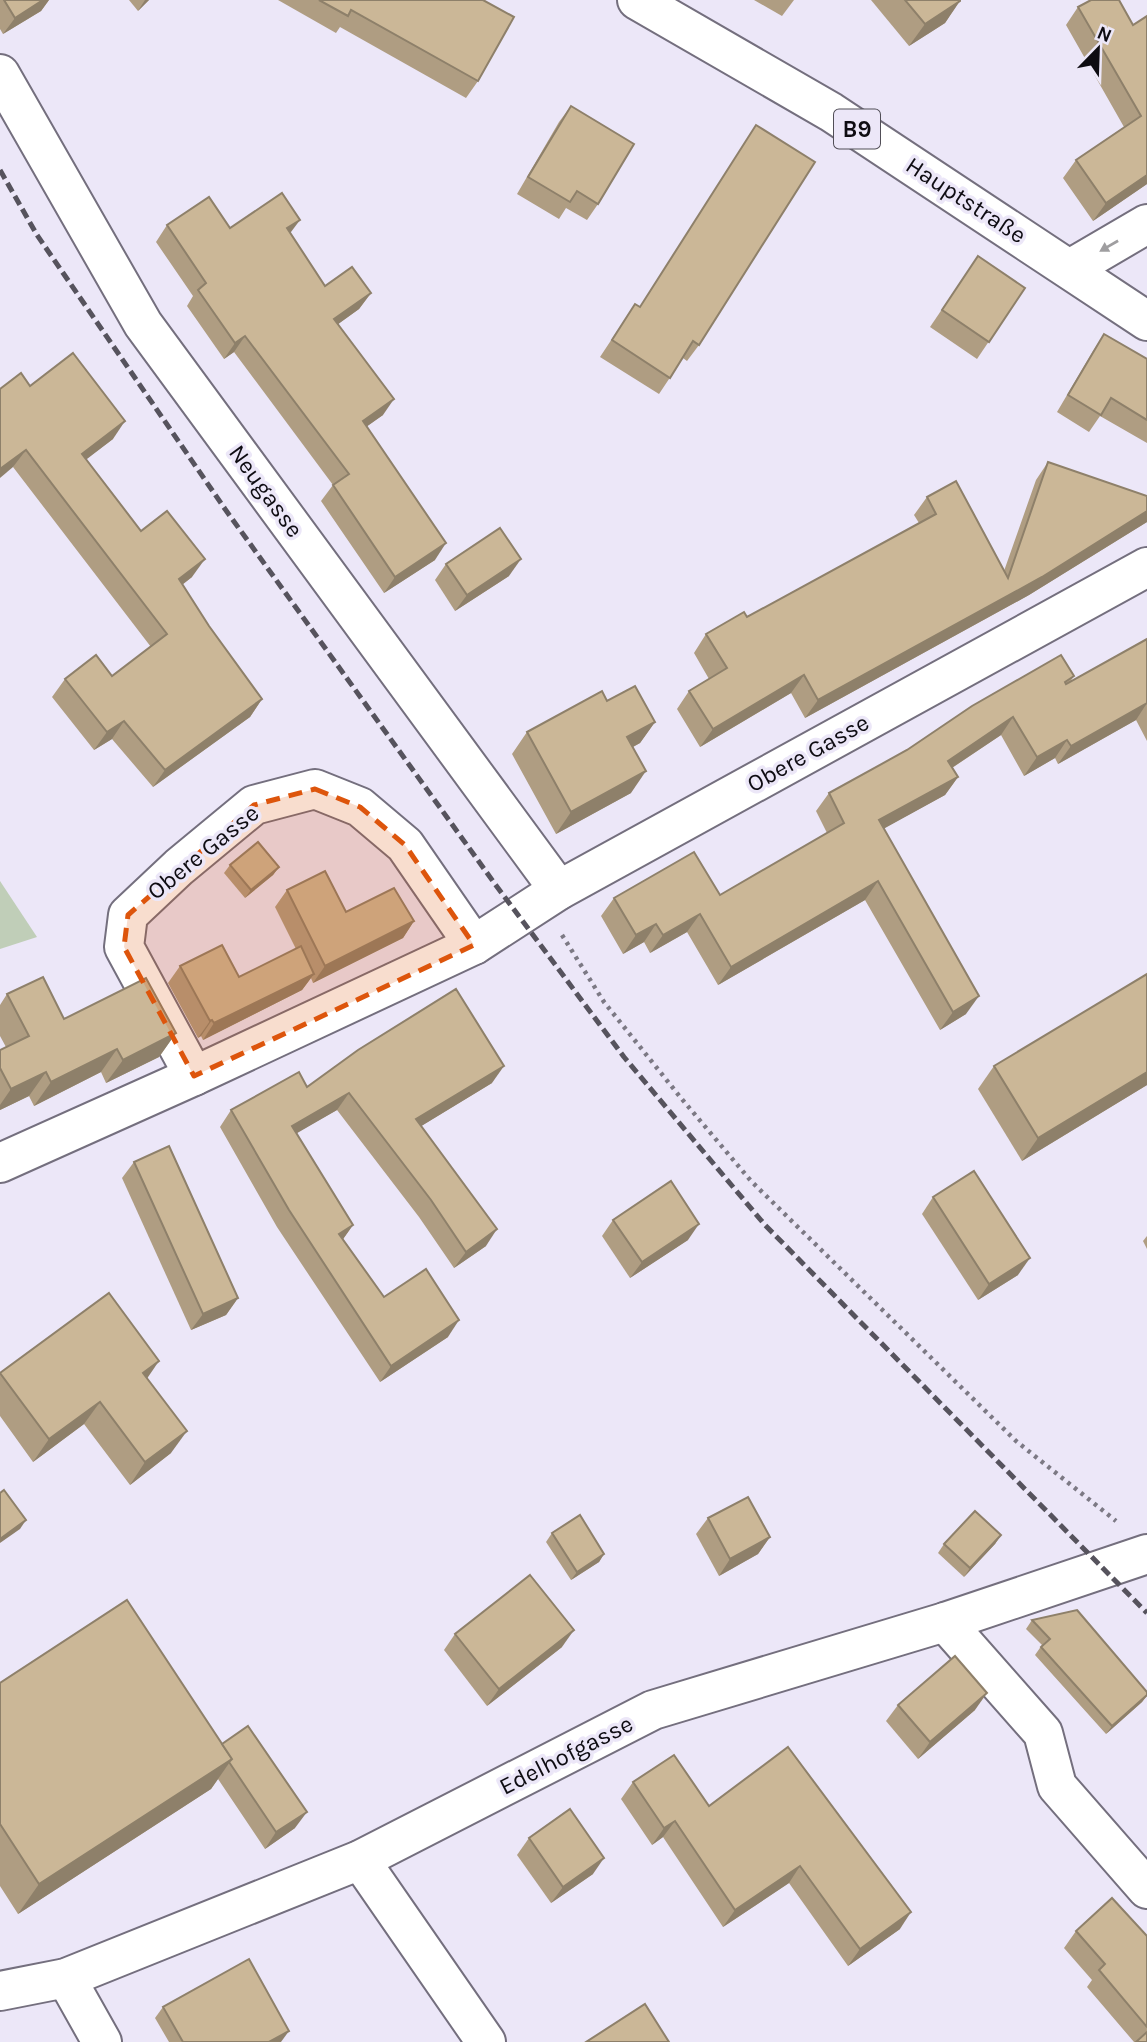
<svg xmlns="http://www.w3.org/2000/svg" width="1147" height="2042" font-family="Karla,sans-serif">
<rect width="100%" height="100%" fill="#ece7f8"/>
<path fill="#c0ceb8" d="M0 881 37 937 0 949Z"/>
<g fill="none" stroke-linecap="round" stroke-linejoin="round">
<defs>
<g id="minor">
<path d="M0 74 143 324 559 890"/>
<path d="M1070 269 1147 224"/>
<path d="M194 1076 124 947 128 915 179 867 254 805 315 789 360 807 405 845 474 945"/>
<path d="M0 1163 194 1076 474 945 559 890 1147 567"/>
<path d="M945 1622 1043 1733 1057 1786 1147 1889"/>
<path d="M360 1860 486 2042"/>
<path d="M66 1978 102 2042"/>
<path d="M0 1991 66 1978 360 1860 653 1710 945 1622 1147 1554"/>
</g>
<path id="major" d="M637 0 831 112 1147 321"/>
</defs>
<use href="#minor" stroke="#746f7e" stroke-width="42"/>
<use href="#major" stroke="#746f7e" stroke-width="42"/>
<path stroke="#7c7984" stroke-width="4.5" stroke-dasharray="3.5 5" stroke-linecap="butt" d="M562 935 604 1002 681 1098 751 1181 1016 1441 1116 1521"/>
<use href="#minor" stroke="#fff" stroke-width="38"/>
<use href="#major" stroke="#fff" stroke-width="38"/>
<path stroke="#56535d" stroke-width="5" stroke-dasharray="10 5" stroke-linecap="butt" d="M0 170 37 235 225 509 495 884 624 1057 765 1225 1147 1613"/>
</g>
<g fill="#af9d82">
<path d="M0 0H49L41 11 3 34 0 29Z"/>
<path d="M129 0H149L138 11Z"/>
<path d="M278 0H483L478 81 466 98 340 27 336 33Z"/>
<path d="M754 0H794L782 16Z"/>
<path d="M871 0H960L945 23 909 46Z"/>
<path d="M1078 7 1133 25 1147 184 1093 221 1063 178 1076 160 1124 127 1066 25Z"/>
<path d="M571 106 598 204 587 220 566 208 559 219 517 194 559 122Z"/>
<path d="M756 125 699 345 687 361 683 358 659 394 600 357 635 304 640 307Z"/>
<path d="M167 225 230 228 290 233 325 286 371 293 359 309 338 324 383 415 367 426 435 560 384 593 321 501 333 485 234 352 224 359 187 306 193 296 156 242Z"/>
<path d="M978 256 1025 288 977 359 930 327Z"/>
<path d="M1104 334 1147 359V443L1100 416 1089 432 1057 412 1093 351Z"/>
<path d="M30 386 113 439 86 459 141 531 192 577 182 585 209 626 262 699 250 717 153 787 112 739 94 750 52 697 65 679 112 676 151 647 13 467Z"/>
<path d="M1048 462 1147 496V522L1029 595 805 718 791 693 700 747 677 709 689 691 709 679 694 653 706 634 747 617 919 523 914 515 927 497 1004 571 1036 480Z"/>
<path d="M446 564 509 576 455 611 435 580Z"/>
<path d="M1147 639V741L1136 720 1058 764 1055 758 1024 776 1001 735 952 768 958 777 945 795 884 828 966 1014 940 1030 865 900 718 985 687 932 650 953 644 942 623 954 601 916 614 898 720 895 827 833 816 811 829 793 1074 676 1070 682Z"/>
<path d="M607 701 655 722 640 743 633 747 631 793 556 834 512 754 527 732Z"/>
<path d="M230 865 279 867 273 875 245 898 224 873Z"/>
<path d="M287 890 346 912 414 921 403 938 313 983 311 978 302 990 203 1040 201 1036 198 1038 168 983 180 966 239 977 296 949 275 907Z"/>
<path d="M1147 974V1085L1022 1161 978 1089 994 1066Z"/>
<path d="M7 994 64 1019 176 1033 159 1057 106 1083 101 1072 34 1106 29 1096 0 1110V1050L6 1047 0 1036V1005Z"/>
<path d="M492 1083 421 1126 486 1246 454 1268 419 1217 337 1110 296 1133 353 1225 343 1239 384 1297 448 1337 380 1382 277 1227 220 1127 231 1110 307 1087Z"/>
<path d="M134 1162 238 1298 226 1315 191 1330 122 1178Z"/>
<path d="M933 1197 1018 1275 978 1300 922 1214Z"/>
<path d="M613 1220 688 1240 630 1278 602 1236Z"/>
<path d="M1147 1236V1249L1143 1241Z"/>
<path d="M109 1293 147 1378 171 1453 130 1485 84 1424 33 1462 0 1416V1374Z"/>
<path d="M708 1518 770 1537 758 1554 719 1576 696 1534Z"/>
<path d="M552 1533 604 1554 599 1562 571 1580 546 1542Z"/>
<path d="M1001 1535 995 1544 964 1577 938 1553 944 1544Z"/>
<path d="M1032 1620 1147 1692V1696L1142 1702 1106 1734 1035 1655 1042 1645 1026 1629Z"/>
<path d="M455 1634 562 1647 487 1706 444 1650Z"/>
<path d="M0 1683 222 1744 295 1828 265 1849 218 1779 211 1789 18 1914 0 1886Z"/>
<path d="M898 1705 975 1710 918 1759 886 1721Z"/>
<path d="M633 1782 709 1806 900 1929 848 1966 789 1883 723 1927 663 1837 652 1845 621 1799Z"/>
<path d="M529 1838 593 1874 551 1903 517 1855Z"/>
<path d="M1076 1931 1147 1936V2042H1134L1087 1987 1092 1980 1064 1948Z"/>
<path d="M163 2007 281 2042H169L155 2018Z"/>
</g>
<g fill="#8e806a">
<path d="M43 0H49L41 11 3 34 15 18Z"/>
<path d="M145 0H149L138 11Z"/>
<path d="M960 1 945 23 909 46 925 24Z"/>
<path d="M1147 175V184L1093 221 1106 203Z"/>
<path d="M300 220 288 236 287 228Z"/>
<path d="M371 293 359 309 323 335 334 319Z"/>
<path d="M245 336 234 352 224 359 235 343Z"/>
<path d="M394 399 383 415 352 437 363 421Z"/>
<path d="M125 421 113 439 70 472 82 454Z"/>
<path d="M26 450 13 467 0 478V469Z"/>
<path d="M1147 511V522L1029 595 805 718 818 700Z"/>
<path d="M446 543 435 560 384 593 395 577Z"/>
<path d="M205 559 192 577 166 597 179 579Z"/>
<path d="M521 559 509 576 455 611 467 595Z"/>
<path d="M804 675 791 693 700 747 713 729Z"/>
<path d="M262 699 250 717 153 787 165 770Z"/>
<path d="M1147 703 1136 720 1058 764 1071 746Z"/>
<path d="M1013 717 1001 735 935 779 948 761Z"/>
<path d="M124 721 112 739 94 750 107 732Z"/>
<path d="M655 722 640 743 612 758 627 737Z"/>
<path d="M1067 740 1055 758 1024 776 1037 757Z"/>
<path d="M646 771 631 793 556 834 571 812Z"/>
<path d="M958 777 945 795 867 838 879 820Z"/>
<path d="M279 867 273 875 245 898 251 890Z"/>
<path d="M878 881 865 900 718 985 731 967Z"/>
<path d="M700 914 687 932 650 953 663 935Z"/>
<path d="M414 921 403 938 313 983 325 966Z"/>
<path d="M656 924 644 942 623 954 636 935Z"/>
<path d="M314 974 302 990 203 1040 214 1023Z"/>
<path d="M979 996 966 1014 940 1030 953 1012Z"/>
<path d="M212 1020 201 1036 198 1038 210 1021Z"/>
<path d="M176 1033 159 1057 106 1083 123 1060Z"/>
<path d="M117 1049 101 1072 34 1106 51 1082Z"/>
<path d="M504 1066 492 1083 405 1136 416 1119Z"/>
<path d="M46 1072 29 1096 0 1110V1105L11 1089Z"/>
<path d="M1147 1072V1085L1022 1161 1038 1138Z"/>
<path d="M349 1093 337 1110 280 1143 292 1126Z"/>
<path d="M699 1224 688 1240 630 1278 642 1262Z"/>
<path d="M353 1225 341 1242 339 1234Z"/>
<path d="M497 1229 486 1246 454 1268 466 1252Z"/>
<path d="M1030 1258 1018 1275 978 1300 989 1284Z"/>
<path d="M238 1298 226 1315 191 1330 203 1314Z"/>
<path d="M459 1320 448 1337 380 1382 391 1366Z"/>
<path d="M159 1361 144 1383 143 1373Z"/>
<path d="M100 1402 84 1424 33 1462 49 1439Z"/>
<path d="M187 1431 171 1453 130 1485 145 1462Z"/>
<path d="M26 1520 20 1529 0 1543V1539Z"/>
<path d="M1001 1535 995 1544 964 1577 970 1568Z"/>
<path d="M770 1537 758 1554 719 1576 730 1559Z"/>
<path d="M604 1554 599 1562 571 1580 577 1572Z"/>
<path d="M574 1630 562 1647 487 1706 499 1689Z"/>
<path d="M987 1693 975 1710 918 1759 930 1742Z"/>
<path d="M1147 1695 1142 1702 1106 1734 1112 1726Z"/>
<path d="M232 1759 211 1789 18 1914 39 1884Z"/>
<path d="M307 1812 295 1828 265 1849 276 1832Z"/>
<path d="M675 1821 663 1837 652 1845 664 1828Z"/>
<path d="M604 1858 593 1874 551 1903 563 1887Z"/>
<path d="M800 1866 789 1883 723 1927 735 1910Z"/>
<path d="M911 1912 900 1929 848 1966 860 1949Z"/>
<path d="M289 2031 281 2042H269Z"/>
</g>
<g fill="#cbb797" stroke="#8e806a" stroke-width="2">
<path d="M4 0H43L15 18Z"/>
<path d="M319 0H483L514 17 478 81 351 10 348 16Z"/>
<path d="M905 0H960V1L925 24Z"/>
<path d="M1091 0H1119L1133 25 1147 16V175L1106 203 1076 160 1141 116 1078 7Z"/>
<path d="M571 106 634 144 598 204 577 191 570 202 528 177Z"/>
<path d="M756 125 815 162 699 345 693 341 670 378 612 340 635 304 640 307Z"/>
<path d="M282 193 300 220 287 228 325 286 352 267 371 293 334 319 394 399 363 421 446 543 395 577 333 485 349 474 245 336 235 343 198 290 206 283 167 225 209 197 230 228Z"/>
<path d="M978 256 1025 288 989 342 942 310Z"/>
<path d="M1104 334 1147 359V420L1111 398 1101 415 1068 395Z"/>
<path d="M73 353 125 421 82 454 141 531 167 511 205 559 179 579 209 626 262 699 165 770 124 721 107 732 65 679 96 655 112 676 167 634 26 450 0 469V389L21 373 30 386Z"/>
<path d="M1048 462 1147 496V511L1042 577 818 700 804 675 713 729 689 691 727 668 706 634 744 612 747 617 936 514 927 497 956 481 1008 578Z"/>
<path d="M500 528 521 559 467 595 446 564Z"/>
<path d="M1147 639V703L1071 746 1067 740 1037 757 1013 717 948 761 958 777 879 820 979 996 953 1012 878 881 731 967 700 914 663 935 656 924 636 935 614 898 694 852 720 895 844 823 829 793 907 750 972 706 1061 655 1074 676 1065 682 1066 684Z"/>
<path d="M635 686 655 722 627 737 646 771 571 812 527 732 602 691 607 701Z"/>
<path d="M258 842 279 867 251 890 230 865Z"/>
<path d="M325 871 346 912 394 888 414 921 325 966 287 890Z"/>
<path d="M222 945 239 977 301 946 314 974 214 1023 212 1020 210 1021 180 966Z"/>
<path d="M1147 974V1072L1038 1138 994 1066Z"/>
<path d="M43 977 64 1019 146 978 176 1033 123 1060 117 1049 51 1082 46 1072 11 1089 0 1068V1050L29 1036 7 994Z"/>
<path d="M456 989 504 1066 416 1119 497 1229 466 1252 431 1200 349 1093 292 1126 353 1225 339 1234 384 1297 426 1269 459 1320 391 1366 289 1210 231 1110 299 1072 307 1087 358 1050Z"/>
<path d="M169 1146 238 1298 203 1314 134 1162Z"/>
<path d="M974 1171 1030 1258 989 1284 933 1197Z"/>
<path d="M671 1181 699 1224 642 1262 613 1220Z"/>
<path d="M109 1293 159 1361 143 1373 187 1431 145 1462 100 1402 49 1439 0 1373Z"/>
<path d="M4 1490 26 1520 0 1539V1493Z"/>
<path d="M748 1497 770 1537 730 1559 708 1518Z"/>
<path d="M975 1511 1001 1535 970 1568 944 1544Z"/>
<path d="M580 1515 604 1554 577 1572 552 1533Z"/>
<path d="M530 1575 574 1630 499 1689 455 1634Z"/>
<path d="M127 1600 232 1759 39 1884 0 1824V1683Z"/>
<path d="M1077 1610 1147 1692V1695L1112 1726 1041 1647 1050 1639 1032 1620Z"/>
<path d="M955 1656 987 1693 930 1742 898 1705Z"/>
<path d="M248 1726 307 1812 276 1832 229 1762 232 1759 222 1744Z"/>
<path d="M788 1747 911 1912 860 1949 800 1866 735 1910 675 1821 664 1828 633 1782 674 1755 709 1806Z"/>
<path d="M570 1809 604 1858 563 1887 529 1838Z"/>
<path d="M1112 1898 1147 1936V2027L1099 1970 1105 1964 1076 1931Z"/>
<path d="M249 1959 289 2031 269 2042H183L163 2007Z"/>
<path d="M645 2004 669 2042H586Z"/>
<path d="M1147 2032V2042H1136Z"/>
</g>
<defs><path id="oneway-solid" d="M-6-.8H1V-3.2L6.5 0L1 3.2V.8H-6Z" transform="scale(1.75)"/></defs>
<use fill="#9f9ea0" href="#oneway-solid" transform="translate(1109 246) rotate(150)"/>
<path fill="#dd550c" fill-opacity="0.2" stroke="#dd550c" stroke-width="5" stroke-dasharray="14 9" stroke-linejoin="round" d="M315 789 360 807 405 845 474 945 194 1076 124 947 128 915 254 805Z"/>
<g text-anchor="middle" stroke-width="7" stroke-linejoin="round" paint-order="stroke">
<rect fill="#ece7f8" stroke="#514e57" stroke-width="2" x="834" y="109.5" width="46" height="39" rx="5"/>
<g font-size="23" font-weight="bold" fill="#0e0c12">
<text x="857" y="137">B9</text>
</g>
<g font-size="24" fill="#0e0c12" stroke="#ece7f8">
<text transform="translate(966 200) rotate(33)" y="8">Hauptstraße</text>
<text transform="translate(266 491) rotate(54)" y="8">Neugasse</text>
<text transform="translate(808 753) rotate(-29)" y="8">Obere Gasse</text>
<text transform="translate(203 852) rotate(-39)" y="8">Obere Gasse</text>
<text transform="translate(566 1755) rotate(-27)" y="8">Edelhofgasse</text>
</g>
</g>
<g transform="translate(1098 49) rotate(23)" stroke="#ece7f8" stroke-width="5" paint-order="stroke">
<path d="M0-5L12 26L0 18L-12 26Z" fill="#0e0c12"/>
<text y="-10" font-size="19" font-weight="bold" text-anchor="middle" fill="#0e0c12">N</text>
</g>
</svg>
